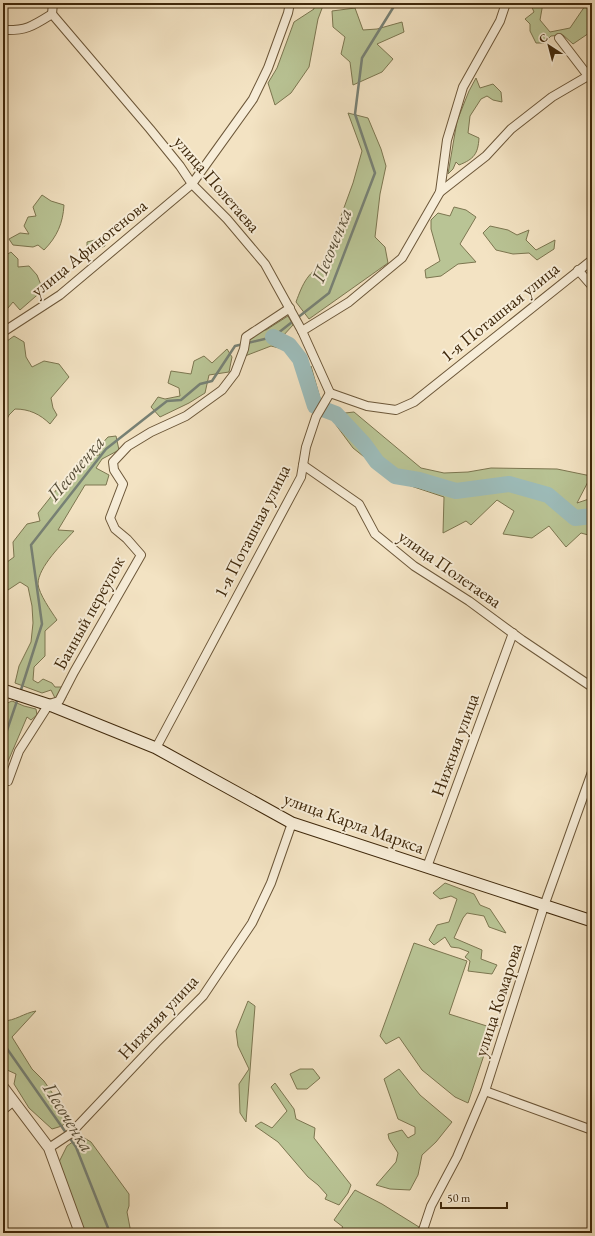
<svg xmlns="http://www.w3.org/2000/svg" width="595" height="1236" font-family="'EB Garamond',serif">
<rect width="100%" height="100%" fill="#f3e3c3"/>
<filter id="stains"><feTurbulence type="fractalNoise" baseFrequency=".005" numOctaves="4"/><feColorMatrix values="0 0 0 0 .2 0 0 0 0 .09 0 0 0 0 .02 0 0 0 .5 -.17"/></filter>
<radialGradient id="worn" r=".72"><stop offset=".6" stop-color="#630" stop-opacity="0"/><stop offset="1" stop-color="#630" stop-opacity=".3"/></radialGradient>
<g fill="#b9c495" stroke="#7c7650">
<path d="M313 3H324L318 19 309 67 291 93 275 105 268 83 277 68 294 22 314 9Z"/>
<path d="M530 3H543L540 20 550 32 570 28 587 3H592V31L573 44 563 35 551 36 544 43H536L530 31V24L525 19 534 12Z"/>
<path d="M355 8 363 30 377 29 402 22 404 32 377 44 393 59 382 72 353 85 350 62 341 54 345 37 333 27 332 11Z"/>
<path d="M476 78 480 88 493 84 501 92 502 102 493 100 487 96 481 99 470 116 468 133 479 138C478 154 474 159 459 165L456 162 453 169 448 174 457 121 469 91Z"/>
<path d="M348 113 368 118 381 149 386 166 380 194 375 237 385 247 388 263 309 319 296 302C303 283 308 271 327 263L334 235 353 183 362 151Z"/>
<path d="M42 195 51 201 64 205C63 223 57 237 44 250L38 245 33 247 13 245 9 239 20 233 29 234 24 226 28 217 36 216 33 207Z"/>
<path d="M454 207 466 210 476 217 460 244 476 262 458 264 441 276 426 278 425 270 440 261 431 229V220L438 213 450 216Z"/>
<path d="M490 226 508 230 517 235 529 230 526 240 536 250 555 240 554 249 537 260 529 253 513 254 496 250 483 233Z"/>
<path d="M103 238 105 246 95 250 87 248V242Z"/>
<path d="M11 252 18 259V267L29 266 37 275 43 290 20 310 13 302 3 314V257Z"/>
<path d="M288 316 293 325 282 337 291 340 305 362 298 367 287 350 271 346 245 356 242 335 251 328 266 330Z"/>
<path d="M14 336 24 342 26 357 32 367 44 361 59 364 69 377 51 398 53 408 57 415 50 424C40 414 29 409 15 409L9 415 6 421H3V344Z"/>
<path d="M227 349 232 357 229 372 209 375 205 393 189 403 160 417 151 407 158 397 165 399 180 396 179 388 168 383 171 371 191 374 194 361 204 356 212 363Z"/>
<path d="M311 366 320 398 315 410 310 411 302 379Z"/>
<path d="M354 412 421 468 444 473 468 472 491 468 557 469 591 476 577 503 592 498V536L581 533 566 547 549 526 532 538 503 534 514 511 497 500 471 525 466 521 443 533 444 497 393 480 353 448 336 425 345 413Z"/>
<path d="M116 436 119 450 102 459 96 468 109 475 106 485H85L58 530 74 531C63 543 38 567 38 584 39 594 51 611 57 620L45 631V656L34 667 33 680 38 683 43 679 52 683 55 687H62L66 697 64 701 55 698 51 690 42 693 15 683 19 666 31 642 33 623 32 606 28 587 20 582 5 592 3 591V565L14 557 13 542 27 524 40 521 38 513 84 455H100L96 450 108 437Z"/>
<path d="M12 701 24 706 36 709 37 715 31 720 27 717 3 773V705Z"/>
<path d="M445 883 474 894 480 905 490 909 506 933 489 927 484 916 467 913 463 918 454 938 482 950 481 959 497 965 492 974 468 971 470 961 465 957 469 952 459 948 451 947 445 937 434 945 429 940 437 925 449 922 457 899 451 896 440 899 433 893Z"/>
<path d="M414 943 467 961 449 1014 493 1028 468 1103 455 1097 422 1070 399 1037 386 1044 380 1036Z"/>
<path d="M248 1001 255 1006 246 1122 240 1113 239 1084 249 1069 238 1046 236 1031Z"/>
<path d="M36 1011 12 1037 32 1069 44 1081 53 1094 60 1113 68 1119 62 1126 52 1129 29 1108 14 1084 16 1074 5 1069 3 1066V1021C15 1021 24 1013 36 1011Z"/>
<path d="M300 1069H313L320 1078 307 1089H297L290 1074Z"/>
<path d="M399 1069 420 1095 452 1122 436 1142 422 1155 418 1175 410 1190 390 1189 376 1185 396 1162 398 1153 389 1139 388 1134 402 1130 408 1138 415 1134V1127L398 1119 384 1079Z"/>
<path d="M275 1083 294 1109 296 1119 315 1128 314 1138 351 1185 348 1193 339 1205 325 1199 327 1195 318 1185 308 1177 278 1142 255 1126 261 1122 272 1128 287 1111 271 1087Z"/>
<path d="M81 1136 91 1142 129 1194V1206L127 1212 131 1233H85L59 1162 67 1146Z"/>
<path d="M355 1190 382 1204 419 1227 416 1233H336L343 1227 334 1220Z"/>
</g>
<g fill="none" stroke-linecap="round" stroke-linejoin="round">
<g stroke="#778175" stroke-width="2.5">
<path d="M20 693 42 624 31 545 106 449 167 401 181 400 200 384 212 381 235 346 273 337 329 293 375 173 355 114 362 58 396 3"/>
<path d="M3 742 18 698"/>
<path d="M3 1043 76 1147 110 1233"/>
</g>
<path stroke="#9dbdbb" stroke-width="16" d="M273 337 289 345 300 359 315 406 336 414 364 444 377 462 395 476 419 480 456 491 509 484 548 495 575 518 592 516"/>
<defs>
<g id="minor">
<path d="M52 14 150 129 180 166 192 184 227 219 265 264 302 331 330 393"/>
<path d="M52 14 53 3"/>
<path d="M3 30C26 31 33 26 52 14"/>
<path d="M559 38 592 81"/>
<path d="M440 192 486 156 511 129 552 97 588 76"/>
<path d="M578 270 592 286"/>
<path d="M302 331 349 302 402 258 440 192 447 140 463 87 500 21 506 3"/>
<path d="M3 332 60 295 192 184 253 99 268 68 288 13 290 3"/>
<path d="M303 465 359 504 375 534 414 566 469 601 522 640 592 687"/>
<path d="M156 748 301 477 306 447 316 417 330 393 367 406 396 410 414 402 592 260"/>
<path d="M8 781 19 751 49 704 59 701 74 672 141 555 127 539 115 529 110 518 123 484 114 470 113 462 128 446 151 432 186 416 222 390 235 373 244 349 246 337 290 308"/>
<path d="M427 867 513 633"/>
<path d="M485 1091 592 1130"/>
<path d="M3 1110 14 1101"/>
<path d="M49 1148 70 1134 156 1043 203 996 252 923 271 883 292 823"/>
<path d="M422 1233 431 1206 457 1157 485 1091 544 906 592 772"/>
</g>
<path id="tertiary" d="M3 1087 49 1148 80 1233"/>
<path id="secondary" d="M3 690 52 706 156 748 292 823 592 921"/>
</defs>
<use href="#minor" stroke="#6c5739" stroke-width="10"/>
<use href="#tertiary" stroke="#6c5739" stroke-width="12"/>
<use href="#secondary" stroke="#3f280b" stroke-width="13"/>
<use href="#minor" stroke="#f7edd8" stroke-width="8"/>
<use href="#tertiary" stroke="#f7edd8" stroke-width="10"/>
<use href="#secondary" stroke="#f7edd8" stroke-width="11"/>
</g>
<g text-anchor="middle" stroke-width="4" stroke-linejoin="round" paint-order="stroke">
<g font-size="18" fill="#3f280b" stroke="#f7edd8">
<text transform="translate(217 184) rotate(49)" y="6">улица Полетаева</text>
<text transform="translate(89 248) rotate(-39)" y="6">улица Афиногенова</text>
<text transform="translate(500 312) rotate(-39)" y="6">1-я Поташная улица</text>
<text transform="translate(252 531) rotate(-63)" y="6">1-я Поташная улица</text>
<text transform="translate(450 569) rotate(35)" y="6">улица Полетаева</text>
<text transform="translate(89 613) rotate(-61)" y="6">Банный переулок</text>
<text transform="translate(455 745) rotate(-70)" y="6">Нижняя улица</text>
<text transform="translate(354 823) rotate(20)" y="6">улица Карла Маркса</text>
<text transform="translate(498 1000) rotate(-72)" y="6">улица Комарова</text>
<text transform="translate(158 1017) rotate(-47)" y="6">Нижняя улица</text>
</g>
<g font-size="19" font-style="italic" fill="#564d37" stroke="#f7edd8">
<text transform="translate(331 245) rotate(-68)" y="7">Песоченка</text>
<text transform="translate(75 468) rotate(-50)" y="7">Песоченка</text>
<text transform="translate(69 1117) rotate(58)" y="7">Песоченка</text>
</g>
</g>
<rect width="595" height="1236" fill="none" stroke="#f3e3c3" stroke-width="16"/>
<rect x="4" y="4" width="587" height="1228" fill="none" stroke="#3f280b" stroke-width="2"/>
<rect x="8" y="8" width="579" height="1220" fill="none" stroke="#3f280b"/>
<g transform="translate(549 46) rotate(324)" stroke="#f7edd8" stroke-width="3" paint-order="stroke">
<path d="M0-3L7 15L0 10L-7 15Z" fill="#3f280b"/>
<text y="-6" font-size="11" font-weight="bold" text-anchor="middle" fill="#3f280b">С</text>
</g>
<path d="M441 1202v6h66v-6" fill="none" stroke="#3f280b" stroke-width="2"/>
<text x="447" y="1202" font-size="12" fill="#3f280b" stroke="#f7edd8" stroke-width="3" paint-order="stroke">50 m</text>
<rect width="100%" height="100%" filter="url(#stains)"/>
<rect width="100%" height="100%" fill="url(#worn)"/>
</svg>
